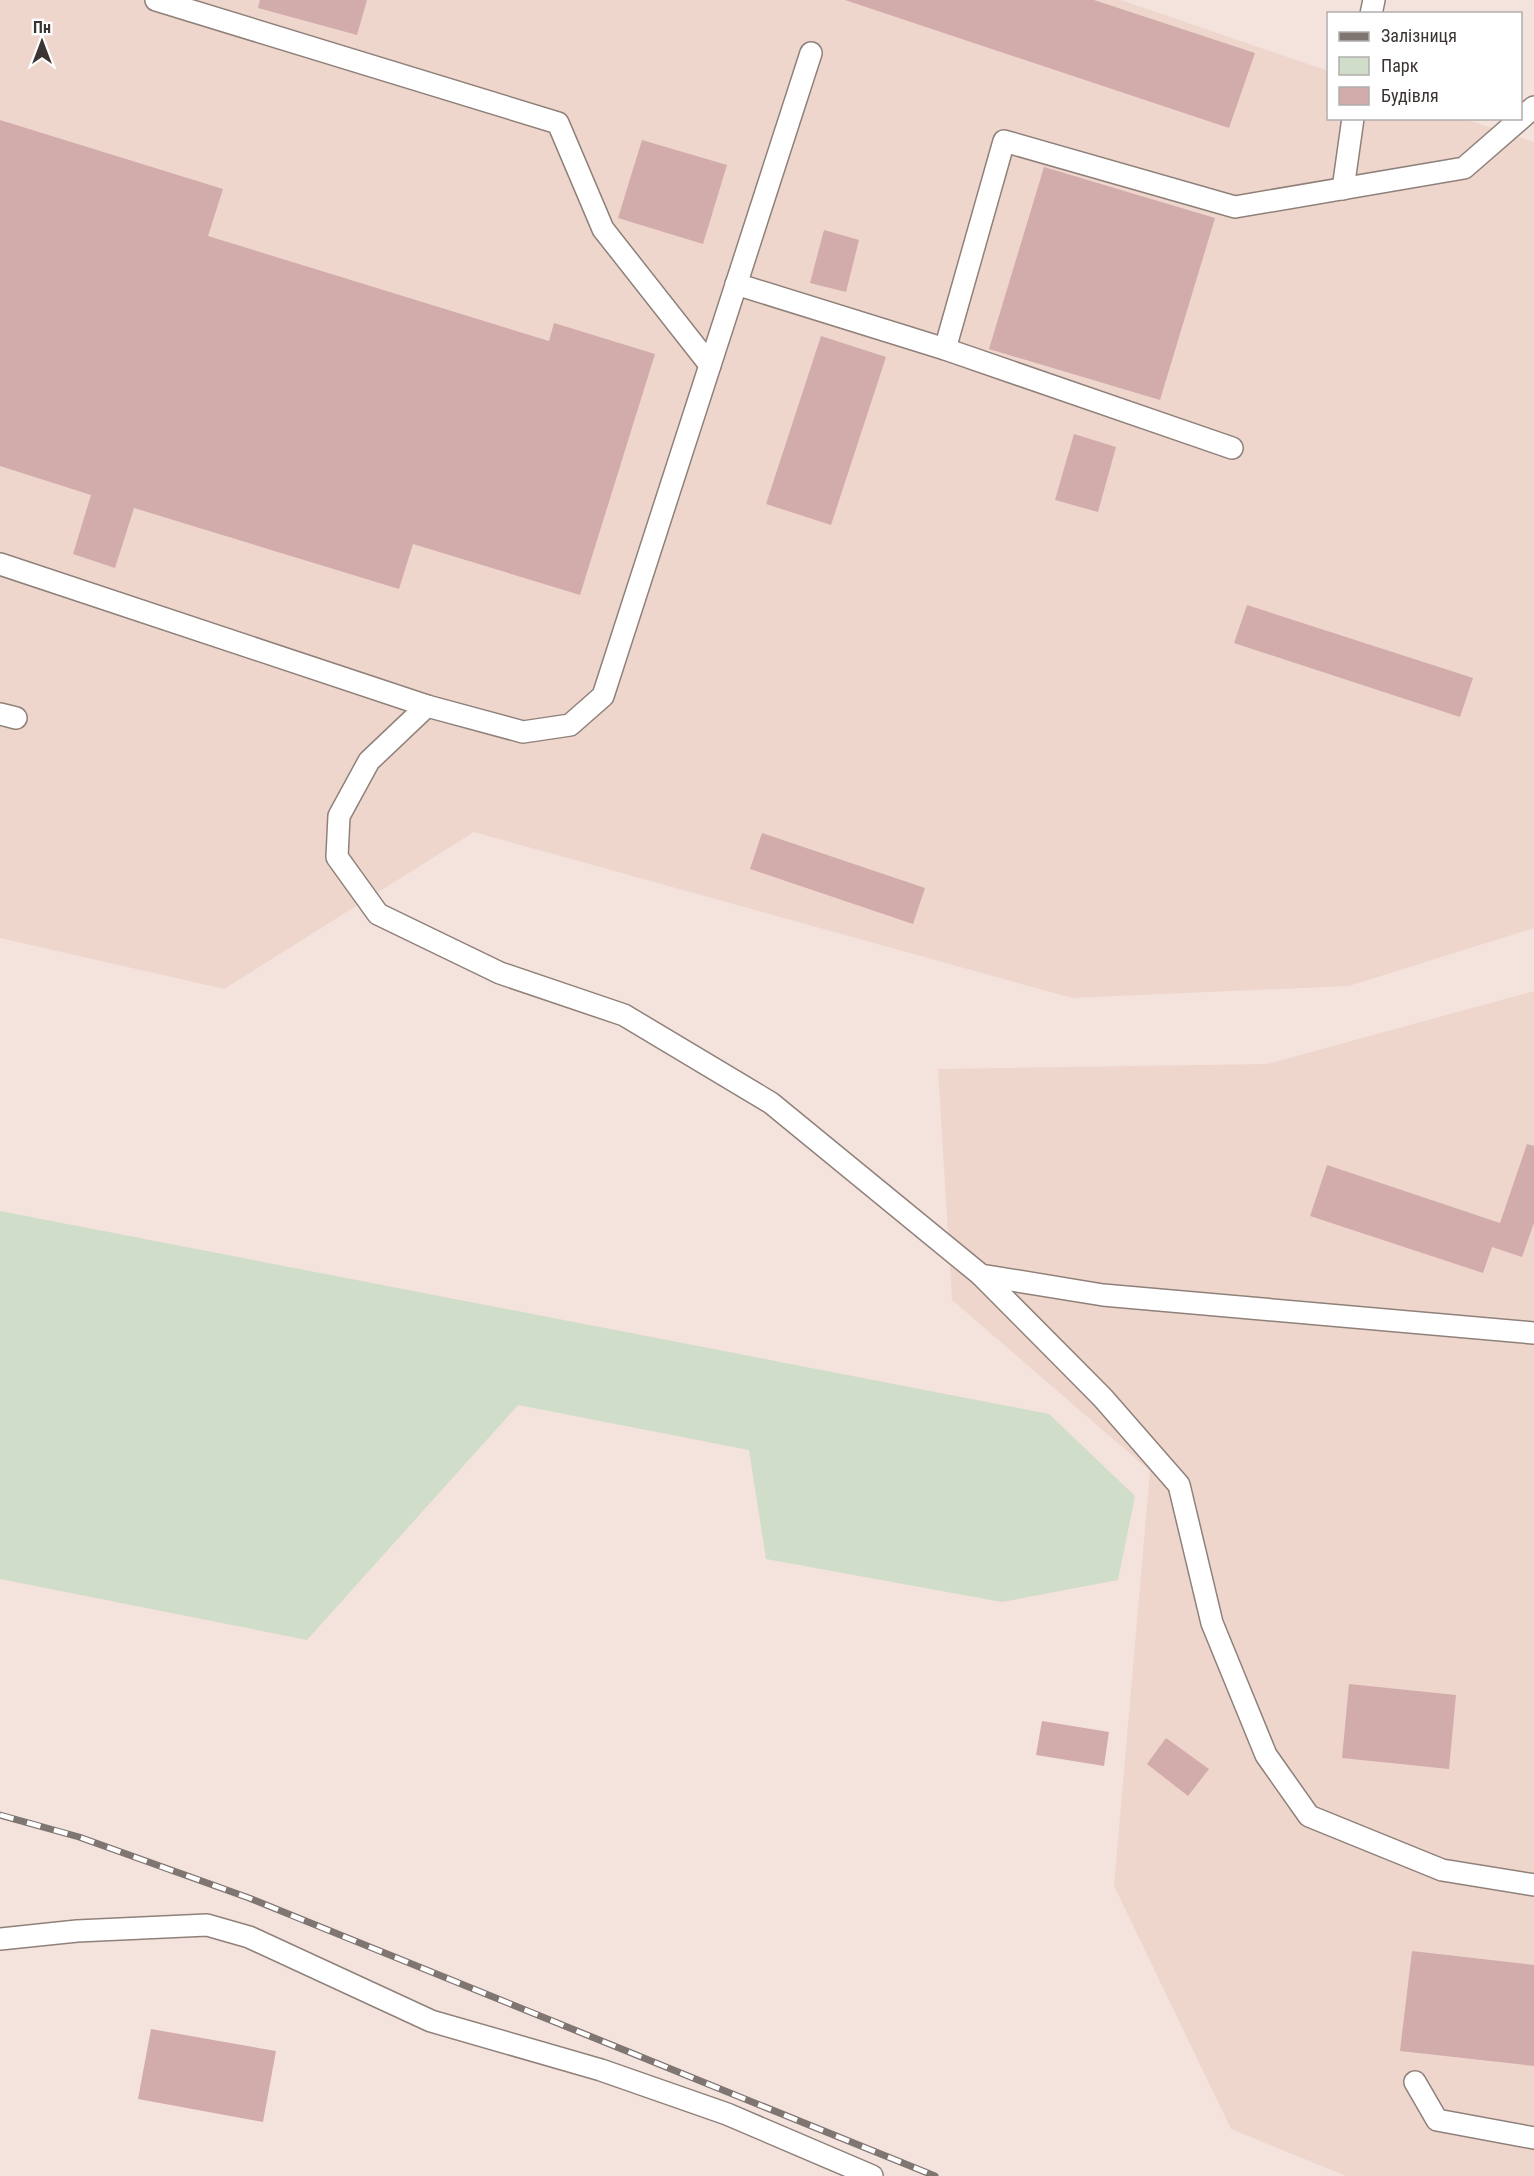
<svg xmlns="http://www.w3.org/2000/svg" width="1534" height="2176" font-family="'Roboto Condensed',sans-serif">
<rect width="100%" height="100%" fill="#f4e3dd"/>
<g fill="#eed6cd">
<path d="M0 0H1121L1328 71V118L1465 119 1534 142V928L1349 986 1072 998 474 832 224 989 0 938Z"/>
<path d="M1534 991V2176H1346L1231 2129 1114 1886 1150 1471 952 1300 938 1069 1267 1064Z"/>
</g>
<path fill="#d0ddc8" d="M0 1211 1049 1414 1135 1496 1118 1580 1002 1602 766 1559 749 1450 518 1405 307 1640 0 1579Z"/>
<g fill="#d2acaa">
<path d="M260 0H367L357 35 258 8Z"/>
<path d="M845 0H1094L1255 53 1229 128Z"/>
<path d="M0 120 223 189 208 236 549 341 554 323 655 354 580 595 413 544 399 589 134 508 115 568 73 554 91 495 0 466Z"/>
<path d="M642 140 727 165 703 244 618 218Z"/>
<path d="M1044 167 1215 218 1160 400 989 349Z"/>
<path d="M824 230 859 240 846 292 810 283Z"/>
<path d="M821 336 886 357 831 525 766 504Z"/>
<path d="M1074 434 1116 447 1098 512 1055 500Z"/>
<path d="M1247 605 1473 678 1460 717 1234 643Z"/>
<path d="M762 833 925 888 913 924 750 869Z"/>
<path d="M1527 1144 1534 1146V1223L1522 1257 1492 1247 1483 1273 1310 1216 1327 1165 1500 1223Z"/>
<path d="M1349 1684 1456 1695 1449 1769 1342 1758Z"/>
<path d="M1042 1721 1109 1732 1104 1766 1036 1755Z"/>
<path d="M1166 1738 1209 1769 1188 1796 1147 1764Z"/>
<path d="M1412 1951 1534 1965V2066L1400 2051Z"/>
<path d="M151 2029 276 2051 263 2122 138 2099Z"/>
</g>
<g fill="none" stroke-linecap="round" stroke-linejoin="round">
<defs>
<g id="lane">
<path d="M156 0 558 123 603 229 710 365"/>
<path d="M1371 14 1374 0"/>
<path d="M1343 189 1353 118"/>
<path d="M736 284 945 349 1232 448"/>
<path d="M945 349 1004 141 1235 207 1464 168 1534 107"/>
<path d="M0 564 427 706 523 732 570 725 603 696 811 53"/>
<path d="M427 706 369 761 339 816 337 857 378 914 500 973 624 1015 771 1103 981 1275 1103 1295 1534 1333"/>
<path d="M0 714 16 718"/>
<path d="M981 1275 1103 1398 1179 1485 1212 1623 1266 1755 1309 1816 1442 1870 1534 1885"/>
<path d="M0 1939 77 1931 207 1925 249 1937 431 2021 601 2070 727 2114 872 2176"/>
<path d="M1415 2082 1437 2120 1534 2138"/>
</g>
</defs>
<use href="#lane" stroke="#8f807a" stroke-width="24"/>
<use href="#lane" stroke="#fff" stroke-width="21"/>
<defs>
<path id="rail" d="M0 1815 79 1837 249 1898 935 2176"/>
</defs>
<use href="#rail" stroke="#7f7571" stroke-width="7"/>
<use href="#rail" stroke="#fff" stroke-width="4.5" stroke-dasharray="14" stroke-linecap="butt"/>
</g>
<rect x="1327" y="12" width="195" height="108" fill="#ffffff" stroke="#b1aead" stroke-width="1.5"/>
<rect x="1339" y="32" width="30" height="9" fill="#7f7571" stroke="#b1aead" stroke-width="1.5"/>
<text x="1381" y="42" font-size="18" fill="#3b3432">Залізниця</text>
<rect x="1339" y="57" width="30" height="18" fill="#d0ddc8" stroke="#b1aead" stroke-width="1.5"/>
<text x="1381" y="72" font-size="18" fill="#3b3432">Парк</text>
<rect x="1339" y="87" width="30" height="18" fill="#d2acaa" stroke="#b1aead" stroke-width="1.5"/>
<text x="1381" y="102" font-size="18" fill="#3b3432">Будівля</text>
<g transform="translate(42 42)" stroke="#ffffff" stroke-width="4.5" paint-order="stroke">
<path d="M0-4.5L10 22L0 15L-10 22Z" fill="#3b3432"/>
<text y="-9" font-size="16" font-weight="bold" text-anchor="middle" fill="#3b3432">Пн</text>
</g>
</svg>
